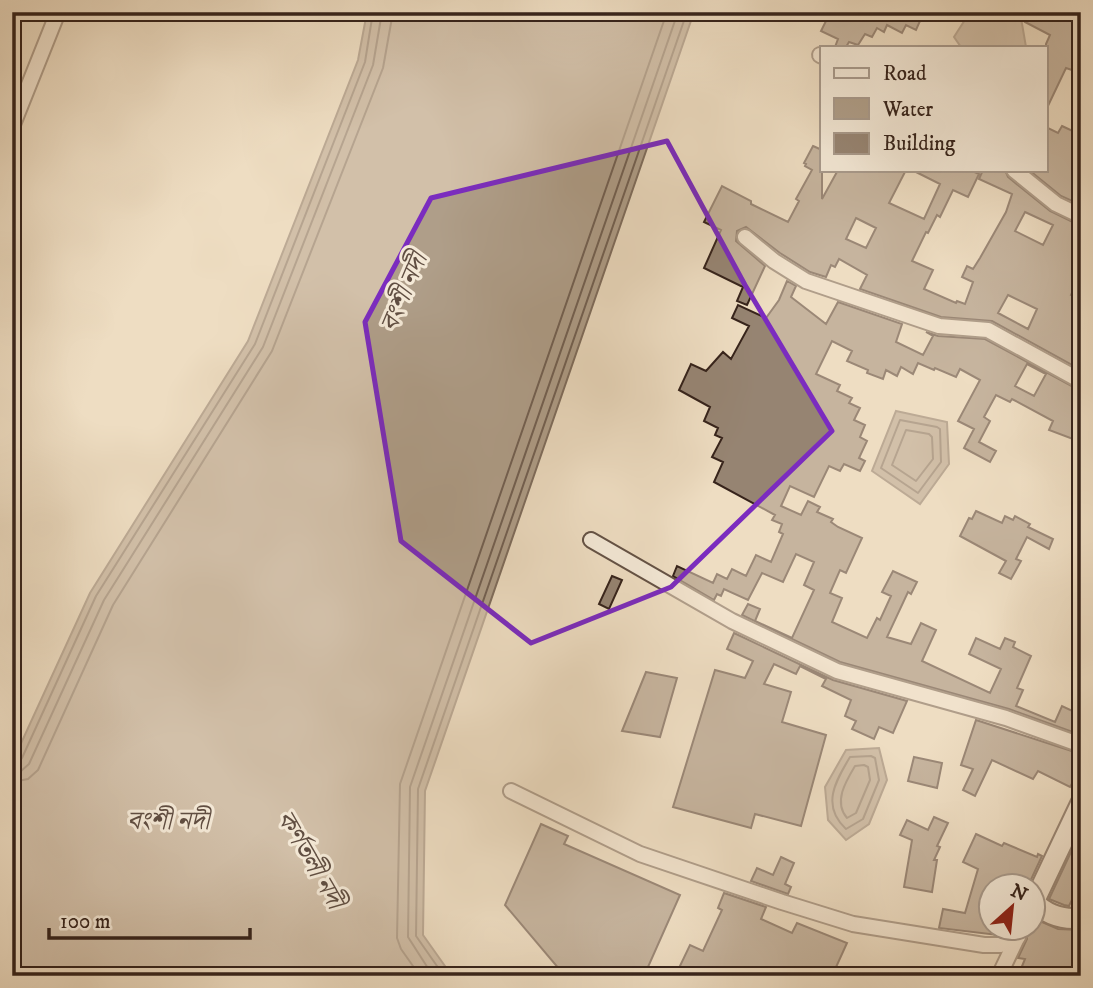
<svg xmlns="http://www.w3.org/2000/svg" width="1093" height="988" font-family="'IM FELL DW Pica','Noto Serif Bengali',serif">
<rect width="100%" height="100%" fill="#eeddc2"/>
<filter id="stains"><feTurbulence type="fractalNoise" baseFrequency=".00286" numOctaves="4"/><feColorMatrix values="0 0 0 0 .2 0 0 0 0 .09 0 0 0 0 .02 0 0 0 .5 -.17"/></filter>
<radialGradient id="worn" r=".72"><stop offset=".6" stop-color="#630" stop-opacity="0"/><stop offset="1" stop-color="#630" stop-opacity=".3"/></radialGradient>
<g fill="#af9e89" stroke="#7f6d5d" stroke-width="2">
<path d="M367 12H694L425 791 423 935 452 976H12V763L90 593 248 341 358 60Z"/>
<path d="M970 12H1020L1026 47H961L954 37Z"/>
<path d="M896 411 947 422 949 464 920 504 872 471Z"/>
<path d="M879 748 887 780 869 824 846 840 828 820 825 787 846 750Z"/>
</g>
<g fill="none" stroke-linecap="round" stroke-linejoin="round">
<g stroke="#726052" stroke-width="2">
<path d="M900 420 937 427 940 429 941 462 918 493 881 468Z"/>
<path d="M906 430 929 434 932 437 933 459 916 481 892 465Z"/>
<path d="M871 756 875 758 879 780 863 819 846 829C821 806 835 782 850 757Z"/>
<path d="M12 763H18L22 758 96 596 255 344 365 62 373 12"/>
<path d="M864 765 868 767 870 780 856 813 847 818C833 802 846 781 855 766Z"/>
<path d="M12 772 21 771 29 764 104 600 263 347 373 65 382 12"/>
<path d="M12 782 28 779 38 770 113 605 272 351 383 68 393 12"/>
<path d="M420 976 401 949 397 938 400 784 667 12"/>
<path d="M433 976 408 937 410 787 678 12"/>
<path d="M444 976 416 936 418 789 687 12"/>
</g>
</g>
<g fill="#968472" stroke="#36231b" stroke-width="2" fill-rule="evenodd">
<path d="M807 12H841L850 17 852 12H924L916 30 906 25 902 33 887 25 884 32 877 28 872 37 865 34 858 45 849 42 846 47H835L838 39 821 31 826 21Z"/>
<path d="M1030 12H1081V73L1066 68 1046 110V44L1050 35 1025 22Z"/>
<path d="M1062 126 1077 133 1073 141 1081 145V205L1061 196 1029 170H1046V127L1058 133Z"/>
<path d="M813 146 822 150V199L838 170H906L889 203 924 219 940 184 912 170H970L979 174 968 197 953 190 940 217 937 215 928 233 926 232 912 261 933 270 924 289 956 303 957 301 965 304 973 282 962 277 967 266 973 269 980 258 1006 212 1012 194 979 179 983 170H1005L1008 177 1050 211 1081 226V274L1071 295 1081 299V370L992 321 941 317 860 289 867 275 839 259 835 267 831 265 826 277 810 272 780 253 746 227 737 231 736 241 765 266 747 305 737 301 743 287 704 268 721 230 704 222 722 186 751 201V204L788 222 799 201 796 199 812 170 805 166 806 164 804 163ZM1025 212 1053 225 1043 245 1015 231ZM856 218 876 228 866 248 846 239ZM1008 295 1037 309 1028 329 998 313Z"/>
<path d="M787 281 796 286 791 297 826 324 838 302 902 324 896 342 923 355 933 336 926 332 938 336 985 339 1081 391V442L1049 430 1053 421 1012 399 1010 402 996 395 984 417 990 421 979 442 996 451 990 462 964 448 974 429 958 421 980 380 960 369 956 377 935 368 934 370 918 363 913 374 901 367 897 376 886 370 883 379 867 373 868 370 847 361 852 351 832 341 816 374 840 385 837 391 852 398 849 403 860 408 854 420 865 425 860 437 867 441 859 458 865 461 860 471 844 464 840 471 829 466 814 497 790 486 781 506 801 515 808 501 820 507 817 512 833 519 831 522 838 527 862 538 846 573 840 570 830 593 842 598 832 622 867 638 877 618 880 620 891 596 882 592 893 571 917 582 911 594 908 592 887 637 911 644 921 623 936 630 922 661 990 693 1001 669 969 654 976 638 1000 649 1005 638 1015 642 1013 647 1031 656 1017 688 1023 690 1016 706 1055 722 1062 706 1081 715V735L1009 709 840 662 742 615 748 604 760 609 755 621 792 638 814 590 804 585 814 562 796 554 783 582 762 573 748 600 724 589 721 596 717 594 714 600 673 576 677 566 713 583 717 574 727 579 732 569 746 576 756 555 771 562 783 534 779 532 782 524 772 520 775 515 714 482 723 462 712 457 722 438 715 435 718 428 704 421 710 407 679 390 691 364 706 371 723 352 731 359 749 326 732 318 738 305 766 318 779 300ZM1027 364 1046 374 1034 396 1015 386Z"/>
<path d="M976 511 1002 523 1005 516 1013 520 1015 516 1030 524 1028 527 1053 539 1049 549 1027 537 1016 559 1021 561 1011 579 999 573 1006 561 960 536 969 518 972 519Z"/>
<path d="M612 576 622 580 609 609 599 604Z"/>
<path d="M734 633 833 680 907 701 893 733 879 727 874 739 852 729 856 721 845 716 851 700 822 686 826 679 800 666 796 674 774 664 764 684 791 692 782 722 826 735 801 826 755 814 751 828 673 807 715 670 745 678 753 661 727 649Z"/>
<path d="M646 672 677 678 660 737 622 731Z"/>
<path d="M976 720 1081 754V768L1070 787 1038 771 1033 779 992 760 975 796 963 790 973 769 961 765Z"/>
<path d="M914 757 942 763 937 788 908 781Z"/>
<path d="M934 817 948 823 937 846 940 847 934 860H937L932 892 904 887 912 840 900 835 907 820 928 830Z"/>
<path d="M541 824 568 836 564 844 680 895 644 976H565L505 905Z"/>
<path d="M976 834 1002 846 1004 843 1037 857 1038 854 1042 856 1028 886H991V928H1012L998 935 939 928 943 909 965 913 978 869 963 862Z"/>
<path d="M1078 837 1081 838V881L1069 906 1064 905 1049 899Z"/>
<path d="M781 857 794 863 785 884 791 887 788 894 751 881 757 868 773 875Z"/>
<path d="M724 893 766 907 761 919 792 933 797 923 847 943 832 976H695L679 968 690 945 703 951 722 910 718 908Z"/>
<path d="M1033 918 1058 929 1081 930V976H1018L1025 959 1018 958 1027 939 1024 928H1033Z"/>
</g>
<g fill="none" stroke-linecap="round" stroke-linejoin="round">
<defs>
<g id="street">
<path d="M820 55 822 56"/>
<path d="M12 127 58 12"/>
<path d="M1014 170 1056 204 1081 216"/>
<path d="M745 237 774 261 806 281 939 326 988 330 1081 381"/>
<path d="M591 540 732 621 837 671 1006 718 1081 745"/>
<path d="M511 791 640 854 782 902 853 924 984 945H1000L1018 937"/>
<path d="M999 976 1018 936"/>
</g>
<path id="secondary" d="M1081 803 1034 902C1047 915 1062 920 1081 918"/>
</defs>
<use href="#street" stroke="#645245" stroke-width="18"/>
<use href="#secondary" stroke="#36231b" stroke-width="23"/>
<use href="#street" stroke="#f4e9d7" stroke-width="14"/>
<use href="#secondary" stroke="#f4e9d7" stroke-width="19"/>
</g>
<path d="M0 0H1093V988H0ZM667 141 745 285 832 431 671 587 531 643 401 541 365 322 431 198Z" fill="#eeddc2" fill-opacity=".55" fill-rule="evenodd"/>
<path fill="none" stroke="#7b2cbf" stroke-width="5" stroke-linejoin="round" d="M667 141 745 285 832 431 671 587 531 643 401 541 365 322 431 198Z"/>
<g text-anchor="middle" stroke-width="6" stroke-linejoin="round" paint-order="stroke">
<g font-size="26" font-style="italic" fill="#604e42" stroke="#f4e9d7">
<text transform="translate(403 292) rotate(-67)" y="9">বংশী নদী</text>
<text x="168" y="829">বংশী নদী</text>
<text transform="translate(311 859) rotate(60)" y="9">কর্ণতলী নদী</text>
</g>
</g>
<rect width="1093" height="988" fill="none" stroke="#eeddc2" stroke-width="42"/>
<rect x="14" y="14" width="1065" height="960" fill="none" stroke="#36231b" stroke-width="3.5"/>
<rect x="21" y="21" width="1051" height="946" fill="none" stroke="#36231b" stroke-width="2"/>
<rect x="820" y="46" width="228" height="126" fill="#f4e9d7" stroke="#a89a8c" stroke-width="2"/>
<rect x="834" y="68" width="35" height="10" fill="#f4e9d7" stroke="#a89a8c" stroke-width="2"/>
<text x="883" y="80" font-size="21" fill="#36231b">Road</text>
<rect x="834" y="98" width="35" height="21" fill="#af9e89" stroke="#a89a8c" stroke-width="2"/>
<text x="883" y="116" font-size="21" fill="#36231b">Water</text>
<rect x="834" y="133" width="35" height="21" fill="#968472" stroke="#a89a8c" stroke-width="2"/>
<text x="883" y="150" font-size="21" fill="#36231b">Building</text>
<g transform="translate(1012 907) rotate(27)"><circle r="33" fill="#f4e9d7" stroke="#a89a8c" stroke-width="2"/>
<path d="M0-5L12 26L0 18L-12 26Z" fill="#8f2418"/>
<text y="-10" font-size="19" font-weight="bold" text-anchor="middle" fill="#36231b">N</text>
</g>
<path d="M49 928v10h201v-10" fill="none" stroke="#36231b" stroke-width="3.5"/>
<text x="60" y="928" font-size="21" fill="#36231b" stroke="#f4e9d7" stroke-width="5" paint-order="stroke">100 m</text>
<rect width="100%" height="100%" filter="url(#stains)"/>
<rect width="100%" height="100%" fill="url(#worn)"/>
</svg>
